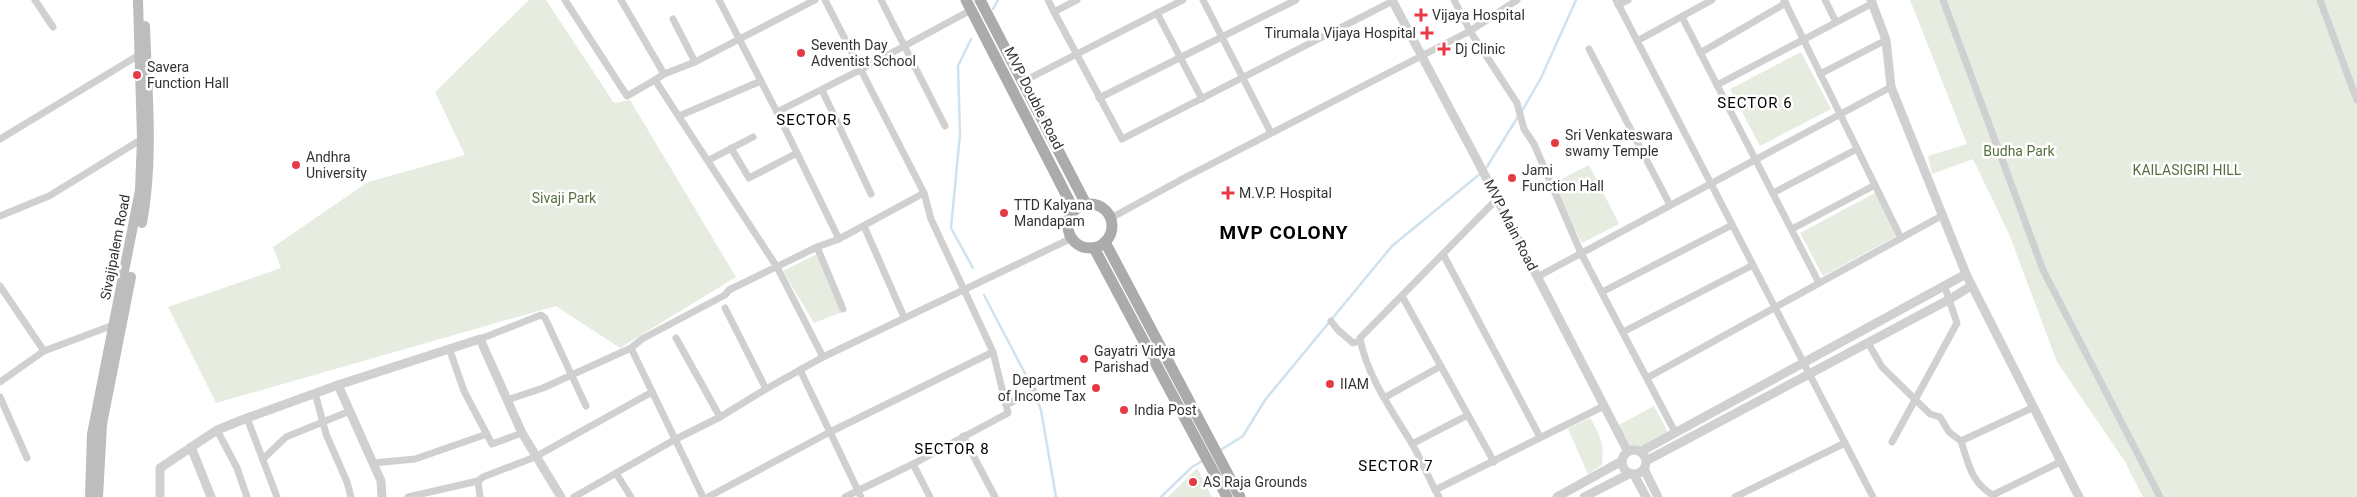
<svg xmlns="http://www.w3.org/2000/svg" width="2357" height="497" font-family="Roboto,sans-serif">
<rect width="100%" height="100%" fill="#fff"/>
<g fill="#e6ecdf">
<path d="M529 0H546L614 103 630 100 736 277 620 348 556 306 216 403 168 307 281 268 273 247 368 182 465 155 435 92Z"/>
<path d="M1910 0H2357V497H2143L2124 460 2057 362 2009 234 1973 159 1932 174 1928 156 1967 144Z"/>
<path d="M1801 52 1831 109 1760 146 1730 89Z"/>
<path d="M1589 165 1619 224 1582 243 1552 184Z"/>
<path d="M1875 193 1898 235 1823 276 1800 233Z"/>
<path d="M817 254 842 312 814 323 783 271Z"/>
<path d="M1654 406 1670 436 1635 455 1619 425Z"/>
<path d="M1590 418C1601 437 1604 443 1602 465L1588 474 1568 429Z"/>
<path d="M1197 468 1212 497H1168Z"/>
</g>
<g fill="none" stroke-linecap="round" stroke-linejoin="round">
<g stroke="#cfe2ee" stroke-width="2.5">
<path d="M993 9 998 0"/>
<path d="M971 39 958 66 960 134 951 228 973 268"/>
<path d="M1522 111 1541 78 1576 0"/>
<path d="M1485 170 1519 115"/>
<path d="M984 295 1031 385 1041 410 1056 497"/>
<path d="M1219 451 1243 436 1265 400 1392 246 1481 173"/>
<path d="M1161 497 1192 467 1204 460"/>
</g>
<g stroke="#d0d0d0" stroke-width="7">
<path d="M35 0 53 27"/>
<path d="M565 0 627 96 655 80"/>
<path d="M621 0 664 74 655 80 777 267 823 357"/>
<path d="M719 0 777 112"/>
<path d="M825 0 924 193 839 239 777 112 860 70 971 10"/>
<path d="M881 0 945 126"/>
<path d="M1048 0 1054 12 1077 0"/>
<path d="M1203 0 1271 133"/>
<path d="M1517 0 1470 31 1517 103 1524 129 1534 144 1581 253 1675 432"/>
<path d="M1616 0 1873 497"/>
<path d="M1784 0 1901 238"/>
<path d="M1825 0 1836 22"/>
<path d="M1943 0 2043 270 2160 497"/>
<path d="M2320 0 2357 100"/>
<path d="M1618 5 1628 0"/>
<path d="M1054 12 1122 139 1393 1"/>
<path d="M1157 13 1202 99"/>
<path d="M1682 17 1819 283"/>
<path d="M673 19 695 62"/>
<path d="M1637 41 1712 0"/>
<path d="M1589 49 1670 205"/>
<path d="M1700 53 1786 3"/>
<path d="M664 74 695 62 815 0"/>
<path d="M1820 74 1886 40"/>
<path d="M1024 81 1183 0"/>
<path d="M1717 85 1873 3"/>
<path d="M822 90 871 194"/>
<path d="M1099 98 1296 0"/>
<path d="M679 116 761 81"/>
<path d="M0 139 139 55"/>
<path d="M731 148 749 178 797 153"/>
<path d="M709 160 753 137"/>
<path d="M1773 193 1857 149"/>
<path d="M0 216 49 196 142 139"/>
<path d="M1111 218 1186 177 1470 31 1454 0"/>
<path d="M864 226 904 317"/>
<path d="M1792 229 1875 185"/>
<path d="M817 247 843 309"/>
<path d="M1443 254 1540 437"/>
<path d="M1537 277 1891 87"/>
<path d="M0 286 44 351 0 382"/>
<path d="M1602 292 1732 225"/>
<path d="M1402 296 1494 462"/>
<path d="M725 308 766 389"/>
<path d="M1331 321 1337 329 1353 343 1360 341"/>
<path d="M1623 332 1753 265"/>
<path d="M676 338 720 417"/>
<path d="M480 339 541 315 545 318 586 406"/>
<path d="M1868 343 1882 367 1930 414 1940 417 1949 432 1961 441"/>
<path d="M449 348 464 391 492 444 522 433"/>
<path d="M631 348 703 497"/>
<path d="M44 351 116 324"/>
<path d="M800 370 830 432 993 352"/>
<path d="M1647 378 1943 215"/>
<path d="M315 393 326 434 347 482 351 497"/>
<path d="M0 397 27 458"/>
<path d="M1384 398 1441 366"/>
<path d="M507 400 543 388 631 348 642 339 725 295 729 290 817 247 839 239"/>
<path d="M1006 405 1034 391"/>
<path d="M247 418 277 497"/>
<path d="M217 430 237 468 247 497"/>
<path d="M963 436 995 497"/>
<path d="M1892 442 1957 323 1944 285"/>
<path d="M1412 444 1468 415"/>
<path d="M263 459 286 437 350 411"/>
<path d="M373 463 415 459 487 434"/>
<path d="M913 464 930 497"/>
<path d="M616 473 631 497"/>
<path d="M1435 490 1604 406"/>
<path d="M1993 495C1972 484 1968 463 1961 441L2032 408"/>
<path d="M408 497 478 481"/>
<path d="M480 497 478 481 483 477 535 457 652 392"/>
<path d="M574 497 674 440 720 417 766 389 823 357 1072 238"/>
<path d="M708 497 830 432 861 497"/>
<path d="M845 497 913 464 1008 413 993 352 931 219 924 193"/>
<path d="M1439 497C1429 479 1421 459 1411 442 1392 411 1366 374 1360 338L1497 199"/>
<path d="M1735 497 1845 443"/>
<path d="M1994 497 1993 495 2060 462"/>
</g>
<g stroke="#d0d0d0" stroke-width="9">
<path d="M1392 0 1477 160 1628 452"/>
<path d="M1871 0 1886 40 1891 87 1966 274 2079 497"/>
<path d="M338 385 381 481 382 497"/>
<path d="M191 447 211 497"/>
<circle cx="1634" cy="462" r="12"/>
<path d="M1640 452 1966 274"/>
<path d="M1646 461 1950 299 1971 286"/>
<path d="M1644 469 1658 497"/>
<path d="M1634 475 1646 497"/>
<path d="M160 497V468L217 430 247 418 338 385 480 339 522 433 561 497"/>
<path d="M1557 497 1622 461"/>
<path d="M1584 497 1629 474"/>
</g>
<g stroke="#bdbdbd" stroke-width="10">
<path d="M142 223C154 158 147 92 145 26"/>
<path d="M90 497 92 434 140 190 142 139 138 0"/>
<path d="M98 497 102 424 131 277"/>
</g>
<g stroke="#ababab" stroke-width="11">
<path d="M966 0 1074 210"/>
<path d="M980 0 1086 204"/>
<circle cx="1090" cy="226" r="22"/>
<path d="M1105 242 1240 497"/>
<path d="M1094 248 1227 497"/>
</g>
</g>
<g fill="#e63946" stroke="#fff" stroke-width="2">
<path d="M1418.5 7.5h5v5h5v5h-5v5h-5v-5h-5v-5h5z"/>
<path d="M1424.5 25.5h5v5h5v5h-5v5h-5v-5h-5v-5h5z"/>
<path d="M1441.5 41.5h5v5h5v5h-5v5h-5v-5h-5v-5h5z"/>
<circle cx="801" cy="53" r="5"/>
<circle cx="137" cy="75" r="5"/>
<circle cx="1555" cy="143" r="5"/>
<circle cx="296" cy="165" r="5"/>
<circle cx="1512" cy="178" r="5"/>
<path d="M1225.5 185.5h5v5h5v5h-5v5h-5v-5h-5v-5h5z"/>
<circle cx="1004" cy="213" r="5"/>
<circle cx="1084" cy="359" r="5"/>
<circle cx="1330" cy="384" r="5"/>
<circle cx="1096" cy="388" r="5"/>
<circle cx="1124" cy="410" r="5"/>
<circle cx="1193" cy="482" r="5"/>
</g>
<g text-anchor="middle" stroke-width="5" stroke-linejoin="round" paint-order="stroke">
<g font-size="14" fill="#333" stroke="#fff" text-anchor="start">
<text x="1432" y="20">Vijaya Hospital</text>
<text x="1416" y="38" text-anchor="end">Tirumala Vijaya Hospital</text>
<text x="811" y="50">Seventh Day<tspan x="811" dy="16">Adventist School</tspan></text>
<text x="1455" y="54">Dj Clinic</text>
<text x="147" y="72">Savera<tspan x="147" dy="16">Function Hall</tspan></text>
<text x="1565" y="140">Sri Venkateswara<tspan x="1565" dy="16">swamy Temple</tspan></text>
<text x="306" y="162">Andhra<tspan x="306" dy="16">University</tspan></text>
<text x="1522" y="175">Jami<tspan x="1522" dy="16">Function Hall</tspan></text>
<text x="1239" y="198">M.V.P. Hospital</text>
<text x="1014" y="210">TTD Kalyana<tspan x="1014" dy="16">Mandapam</tspan></text>
<text x="1094" y="356">Gayatri Vidya<tspan x="1094" dy="16">Parishad</tspan></text>
<text x="1086" y="385" text-anchor="end">Department<tspan x="1086" dy="16">of Income Tax</tspan></text>
<text x="1340" y="389">IIAM</text>
<text x="1134" y="415">India Post</text>
<text x="1203" y="487">AS Raja Grounds</text>
</g>
<g font-size="14" fill="#333" stroke="#fff">
<text transform="translate(1034 98) rotate(63)" y="5">MVP Double Road</text>
<text transform="translate(1511 225) rotate(63)" y="5">MVP Main Road</text>
<text transform="translate(115 247) rotate(-79)" y="5">Sivajipalem Road</text>
</g>
<g font-size="14" fill="#56703f" stroke="#fff">
<text x="2019" y="156">Budha Park</text>
<text x="2187" y="175">KAILASIGIRI HILL</text>
<text x="564" y="203">Sivaji Park</text>
</g>
<g font-size="15" letter-spacing="1" fill="#000" stroke="#fff">
<text x="1755" y="108">SECTOR 6</text>
<text x="814" y="125">SECTOR 5</text>
<text x="952" y="454">SECTOR 8</text>
<text x="1396" y="471">SECTOR 7</text>
</g>
<g font-size="19" font-weight="bold" letter-spacing="1" fill="#000" stroke="#fff">
<text x="1284" y="239">MVP COLONY</text>
</g>
</g>
</svg>
